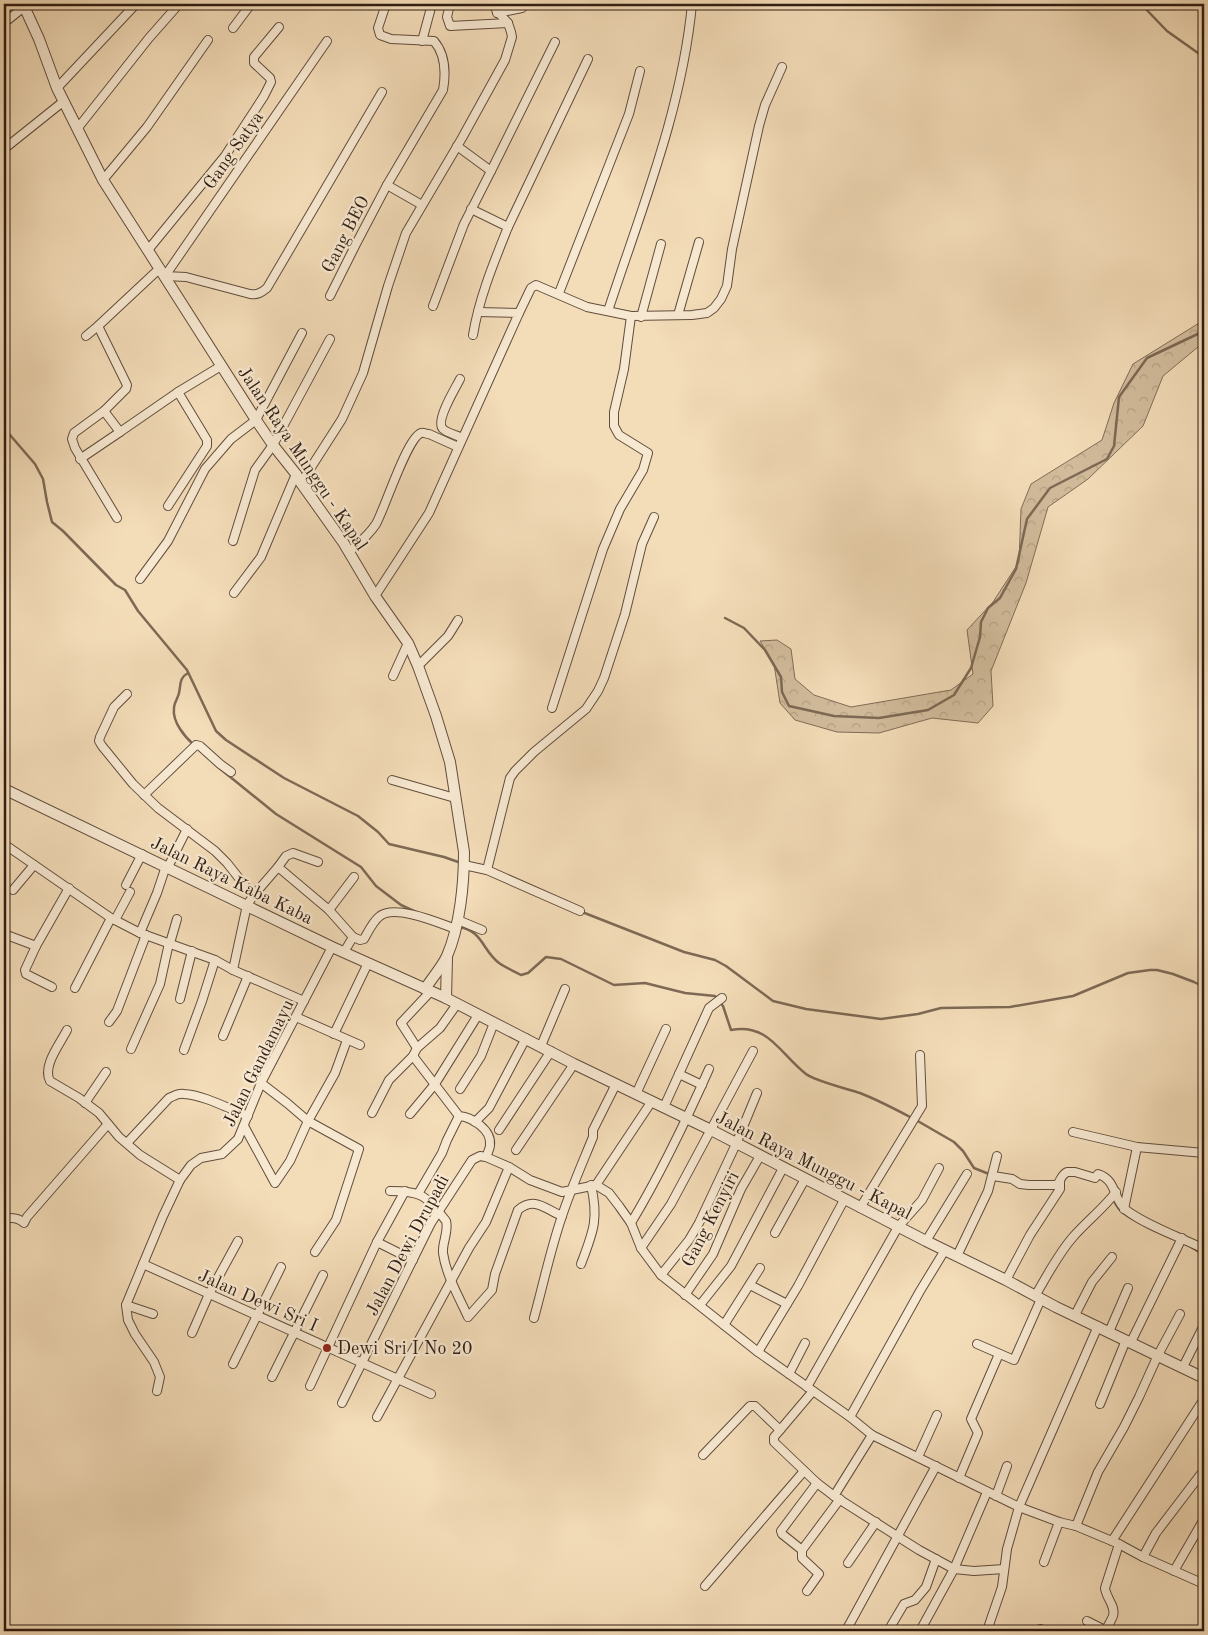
<svg xmlns="http://www.w3.org/2000/svg" width="1208" height="1635" font-family="'Old Standard TT',serif">
<defs>
<pattern id="forest-crowns" width="20" height="18" patternUnits="userSpaceOnUse" patternTransform="scale(1.25)"><rect width="20" height="18" fill="#d2bc9c"/><path d="M2 6a3 3 0 1 1 6 0M12 15a3 3 0 1 1 6 0" fill="none" stroke="#b5a185"/></pattern>
</defs>
<rect width="100%" height="100%" fill="#f3dcb8"/>
<filter id="stains"><feTurbulence type="fractalNoise" baseFrequency=".004" numOctaves="4"/><feColorMatrix values="0 0 0 0 .2 0 0 0 0 .09 0 0 0 0 .02 0 0 0 .5 -.17"/></filter>
<radialGradient id="worn" r=".72"><stop offset=".6" stop-color="#630" stop-opacity="0"/><stop offset="1" stop-color="#630" stop-opacity=".3"/></radialGradient>
<path fill="url(#forest-crowns)" stroke="#816c57" d="M1204 320V342L1163 376 1143 426 1088 479 1048 507 1026 583 991 671 993 706 978 723 932 718 879 733 837 732 795 720 780 703 774 664 760 641 777 640 791 649 795 679 814 695 851 707 951 690 973 674 967 630 993 602 1019 562 1021 509 1031 484 1102 440 1114 403 1133 364Z"/>
<g fill="none" stroke-linecap="round" stroke-linejoin="round">
<g stroke="#7d6954" stroke-width="2.5">
<path d="M1141 4 1167 31 1198 53 1204 54"/>
<path d="M4 428 35 464 43 479 47 502 52 522 63 531 116 585 125 590 138 611 187 670 216 731 226 740 284 778 358 816 378 832 389 844 444 857 461 863"/>
<path d="M725 618 744 628 765 650 781 677 782 692 789 706 834 716 879 718 928 710 954 695 971 668 980 637 981 622 988 608 1000 598 1016 569 1027 519 1050 488 1107 459 1114 446 1119 397 1147 358 1204 331"/>
<path d="M188 673C179 678 181 684 179 693 178 698 174 703 174 708 172 722 185 737 194 745"/>
<path d="M218 767 276 814 361 867 376 886 401 905 416 912"/>
<path d="M582 912 684 952 715 960 726 966 773 1001 806 1009 881 1019 918 1014 941 1008 1010 1007 1073 996 1128 973 1150 970H1157L1173 974 1194 982 1204 987"/>
<path d="M459 927C483 931 482 950 499 963 506 968 514 971 521 975L528 973 546 957 561 959 614 985 645 983 685 993 715 996 723 1006 731 1030C769 1023 780 1054 806 1074 815 1081 848 1089 860 1093 878 1100 895 1109 912 1118"/>
<path d="M916 1120 954 1142 963 1151 974 1168 989 1174"/>
<path d="M1114 1200C1117 1210 1126 1216 1135 1220"/>
<path d="M1191 1247 1204 1255"/>
</g>
<defs>
<g id="minor">
<path d="M386 4 378 28 380 35 391 39 434 41C446 55 446 73 443 90L387 185 422 205"/>
<path d="M450 4 447 17 450 26 508 23"/>
<path d="M497 13 522 8 525 4"/>
<path d="M4 23 24 7"/>
<path d="M233 28 251 4"/>
<path d="M422 41 432 4"/>
<path d="M57 88 136 4"/>
<path d="M77 129 149 38 179 4"/>
<path d="M457 146 491 171 555 42"/>
<path d="M4 149 64 101"/>
<path d="M103 180 147 127 208 40"/>
<path d="M471 209 508 227C494 262 479 298 473 335"/>
<path d="M508 227 588 59"/>
<path d="M148 250 225 156 264 96 271 82 270 78 254 63V57L279 27"/>
<path d="M165 276 186 277 250 294C257 295 261 293 267 288L382 92"/>
<path d="M165 276 327 41"/>
<path d="M559 293 629 114 640 71"/>
<path d="M330 296 356 244 387 185"/>
<path d="M433 306 464 224 491 171"/>
<path d="M608 311C641 210 682 110 692 4"/>
<path d="M519 313 531 288 536 285 587 307 631 316 692 315 707 313 714 308 721 299 727 286 732 249 759 126 765 105 782 67"/>
<path d="M678 315 699 242"/>
<path d="M641 317 661 244"/>
<path d="M98 326 127 385 126 389 104 411"/>
<path d="M86 336 98 326 159 269"/>
<path d="M460 379C455 389 435 421 443 429 447 433 457 435 462 438"/>
<path d="M80 459 120 432"/>
<path d="M301 483 342 419 363 373 388 286 406 233 462 138 505 60 512 37 511 32 508 23 496 10 494 4"/>
<path d="M168 506 207 446V440L178 392"/>
<path d="M117 518 75 448 72 439 74 433 104 411 120 432 178 392 221 366"/>
<path d="M233 541 255 470 273 445 330 339"/>
<path d="M349 552C359 543 369 535 376 524 385 508 407 438 421 433 423 432 426 434 429 434L458 447"/>
<path d="M140 579 168 541 205 469 231 439 256 420 302 333"/>
<path d="M234 593 261 557 296 474"/>
<path d="M375 596 429 513 519 313 478 312"/>
<path d="M418 666 448 636 458 620"/>
<path d="M393 676 408 643"/>
<path d="M127 694 114 707 100 737 99 741 102 746 133 784 158 808 215 851 227 863 253 896 247 905 233 970"/>
<path d="M552 708 603 549 620 509 643 470 648 453 619 435 614 426V412L624 369 631 316"/>
<path d="M392 780 455 798"/>
<path d="M144 795 196 745 200 746 220 764 231 772"/>
<path d="M4 844 111 918 140 933 215 960 233 970 304 1001"/>
<path d="M464 865 487 870 580 911"/>
<path d="M168 867 187 829"/>
<path d="M278 867 286 856 293 853 318 862"/>
<path d="M487 870 510 778 515 771 534 752 586 709 598 691 604 678 625 614 642 544 654 517"/>
<path d="M126 885 142 854"/>
<path d="M13 890 34 865"/>
<path d="M253 896 278 867 329 910 353 937 360 940 364 939C368 932 373 921 380 916 395 904 439 923 456 929"/>
<path d="M329 910 354 877"/>
<path d="M115 920 130 892"/>
<path d="M458 920 482 930"/>
<path d="M140 933 157 893 166 866"/>
<path d="M4 934 36 946"/>
<path d="M170 943 177 919"/>
<path d="M344 952 353 937"/>
<path d="M52 987 26 974 25 970 36 946 69 888"/>
<path d="M75 988 111 918"/>
<path d="M180 999 192 951"/>
<path d="M296 1017 360 1045"/>
<path d="M109 1022 117 1011 146 935"/>
<path d="M67 1030C60 1044 42 1066 50 1081L79 1098 99 1113 119 1137 140 1155 180 1180"/>
<path d="M334 1034 368 963"/>
<path d="M223 1036 248 976"/>
<path d="M541 1046 565 989"/>
<path d="M417 1048 401 1023 431 991"/>
<path d="M131 1049 160 984 169 943"/>
<path d="M184 1050 202 1001 215 960"/>
<path d="M413 1056 459 1116C472 1117 492 1130 490 1145 490 1149 487 1154 486 1157"/>
<path d="M679 1074 702 1085"/>
<path d="M261 1083 287 1103 308 1121 359 1149 336 1220 315 1252"/>
<path d="M460 1089 481 1056 494 1023"/>
<path d="M636 1094 666 1029"/>
<path d="M85 1103 106 1072"/>
<path d="M664 1107 709 1008 722 998"/>
<path d="M372 1113 389 1080 413 1056 417 1048 440 1028 457 1004"/>
<path d="M410 1114 435 1084 478 1015"/>
<path d="M475 1122 489 1108 526 1038"/>
<path d="M244 1126 275 1183 290 1161 308 1121 335 1073 347 1040"/>
<path d="M499 1130 551 1051"/>
<path d="M1073 1132 1137 1147 1204 1153"/>
<path d="M127 1143 169 1098C174 1096 178 1093 184 1094 204 1095 229 1109 248 1116"/>
<path d="M516 1150 574 1064"/>
<path d="M993 1176 1012 1179 1020 1184 1029 1185H1057C1061 1180 1061 1175 1067 1172H1075L1095 1178 1098 1174C1117 1180 1113 1200 1126 1210 1147 1226 1180 1237 1204 1249"/>
<path d="M596 1185 652 1101"/>
<path d="M390 1191C423 1191 426 1196 446 1221 449 1232 442 1242 443 1253 446 1275 459 1297 468 1317L492 1290 495 1274 518 1210C535 1196 545 1209 562 1216"/>
<path d="M418 1194 442 1153 447 1140 459 1116"/>
<path d="M860 1208 922 1106 920 1055"/>
<path d="M1124 1209 1137 1147"/>
<path d="M4 1219C11 1217 19 1218 24 1223L27 1217 108 1124"/>
<path d="M631 1223C661 1173 685 1123 709 1069"/>
<path d="M775 1233 805 1179"/>
<path d="M926 1241 967 1174"/>
<path d="M377 1242 413 1260"/>
<path d="M641 1248 671 1204 753 1051"/>
<path d="M957 1256 988 1191 997 1156"/>
<path d="M143 1264 431 1394"/>
<path d="M581 1264C593 1232 599 1220 591 1185"/>
<path d="M661 1275 689 1240 699 1223 736 1144 757 1093"/>
<path d="M1006 1280 1030 1235 1060 1189V1182"/>
<path d="M750 1285 787 1304"/>
<path d="M685 1295 713 1254 741 1189 760 1156"/>
<path d="M1035 1296C1047 1276 1058 1254 1073 1237 1087 1221 1103 1209 1116 1192"/>
<path d="M126 1305 153 1314"/>
<path d="M700 1305 731 1266 783 1168"/>
<path d="M1075 1315 1092 1282 1112 1257"/>
<path d="M534 1318C543 1285 550 1252 561 1219 570 1191 582 1164 593 1137V1130L616 1084"/>
<path d="M724 1325 760 1268"/>
<path d="M1109 1332 1128 1288"/>
<path d="M192 1333 209 1294 238 1241"/>
<path d="M1131 1342 1182 1238"/>
<path d="M977 1344 1014 1360 1041 1299"/>
<path d="M758 1352 798 1286 844 1200"/>
<path d="M233 1364 281 1267"/>
<path d="M1183 1367 1204 1325"/>
<path d="M789 1374 805 1343"/>
<path d="M272 1377 323 1275"/>
<path d="M310 1386 377 1242 405 1191"/>
<path d="M807 1387 898 1227 922 1200 939 1168"/>
<path d="M157 1391 160 1377 154 1362 135 1334 128 1320 126 1305 163 1216 180 1180 191 1165 201 1158 222 1154 238 1139 261 1083 332 947"/>
<path d="M342 1403 431 1223 472 1160 480 1156 486 1157 509 1167 530 1180 562 1192 596 1185 609 1193 619 1206 631 1223 641 1248 661 1275 758 1352 850 1417 872 1435 1019 1507 1059 1522 1076 1526 1119 1544 1143 1557 1204 1584"/>
<path d="M1100 1404 1126 1340"/>
<path d="M377 1417 469 1248 486 1222 509 1167"/>
<path d="M850 1417 920 1291 945 1250"/>
<path d="M780 1430 813 1391"/>
<path d="M872 1435 834 1496 919 1550 954 1569 974 1571 1004 1569"/>
<path d="M703 1455 750 1406H755L780 1430 774 1437V1442L817 1483 834 1496"/>
<path d="M918 1457 937 1415"/>
<path d="M959 1478 978 1433 971 1419 999 1354"/>
<path d="M996 1496 1007 1466"/>
<path d="M1076 1526 1098 1472 1124 1427 1139 1397 1158 1355 1180 1314"/>
<path d="M1112 1541 1204 1399"/>
<path d="M802 1550 782 1534 781 1531 817 1483"/>
<path d="M1143 1557 1156 1533 1204 1470"/>
<path d="M1044 1562 1059 1522"/>
<path d="M848 1563 876 1522"/>
<path d="M1174 1571 1204 1519"/>
<path d="M705 1586 804 1471"/>
<path d="M807 1591 819 1574 802 1558V1550L840 1499"/>
<path d="M1087 1621 1107 1631"/>
<path d="M848 1627 936 1466"/>
<path d="M1040 1629 1045 1631"/>
<path d="M888 1631 904 1604 915 1600 926 1587 936 1559"/>
<path d="M920 1631 954 1569 987 1492"/>
<path d="M991 1631 989 1625 1002 1587 1007 1549 1019 1507 1098 1326"/>
<path d="M1105 1631C1108 1626 1111 1621 1113 1616 1116 1606 1106 1598 1105 1588L1119 1544"/>
</g>
<g id="tertiary">
<path d="M23 4 39 39 57 88 103 180 256 420 273 445 296 474 301 483 343 542 375 596 408 643 418 666 436 716 450 762 464 852C464 884 460 926 447 956 442 967 432 978 425 989"/>
<path d="M4 789 332 947 446 998 574 1064 711 1130 926 1241 1006 1280 1056 1307 1204 1378"/>
<path d="M446 998 447 958"/>
</g>
</defs>
<use href="#minor" stroke="#614d3c" stroke-width="10"/>
<use href="#tertiary" stroke="#614d3c" stroke-width="12"/>
<use href="#minor" stroke="#f7e8d1" stroke-width="8"/>
<use href="#tertiary" stroke="#f7e8d1" stroke-width="10"/>
</g>
<circle fill="#8f2418" stroke="#f7e8d1" stroke-width="2" cx="327" cy="1348" r="5"/>
<g text-anchor="middle" stroke-width="4.5" stroke-linejoin="round" paint-order="stroke">
<g font-size="18" fill="#301d12" stroke="#f7e8d1">
<text transform="translate(233 150) rotate(-55)" y="6">Gang Satya</text>
<text transform="translate(345 234) rotate(-63)" y="6">Gang BEO</text>
<text transform="translate(303 458) rotate(56)" y="6">Jalan Raya Munggu - Kapal</text>
<text transform="translate(232 880) rotate(26)" y="6">Jalan Raya Kaba Kaba</text>
<text transform="translate(258 1063) rotate(-64)" y="6">Jalan Gandamayu</text>
<text transform="translate(814 1165) rotate(27)" y="6">Jalan Raya Munggu - Kapal</text>
<text transform="translate(710 1219) rotate(-63)" y="6">Gang Kenyiri</text>
<text transform="translate(407 1245) rotate(-62)" y="6">Jalan Dewi Drupadi</text>
<text transform="translate(258 1300) rotate(24)" y="6">Jalan Dewi Sri I</text>
</g>
<g font-size="18" fill="#301d12" stroke="#f7e8d1" text-anchor="start">
<text x="337" y="1354">Dewi Sri I No 20</text>
</g>
</g>
<rect width="1208" height="1635" fill="none" stroke="#f3dcb8" stroke-width="20"/>
<rect x="5" y="5" width="1198" height="1625" fill="none" stroke="#301d12" stroke-width="2.5"/>
<rect x="10" y="10" width="1188" height="1615" fill="none" stroke="#301d12"/>
<rect width="100%" height="100%" filter="url(#stains)"/>
<rect width="100%" height="100%" fill="url(#worn)"/>
</svg>
